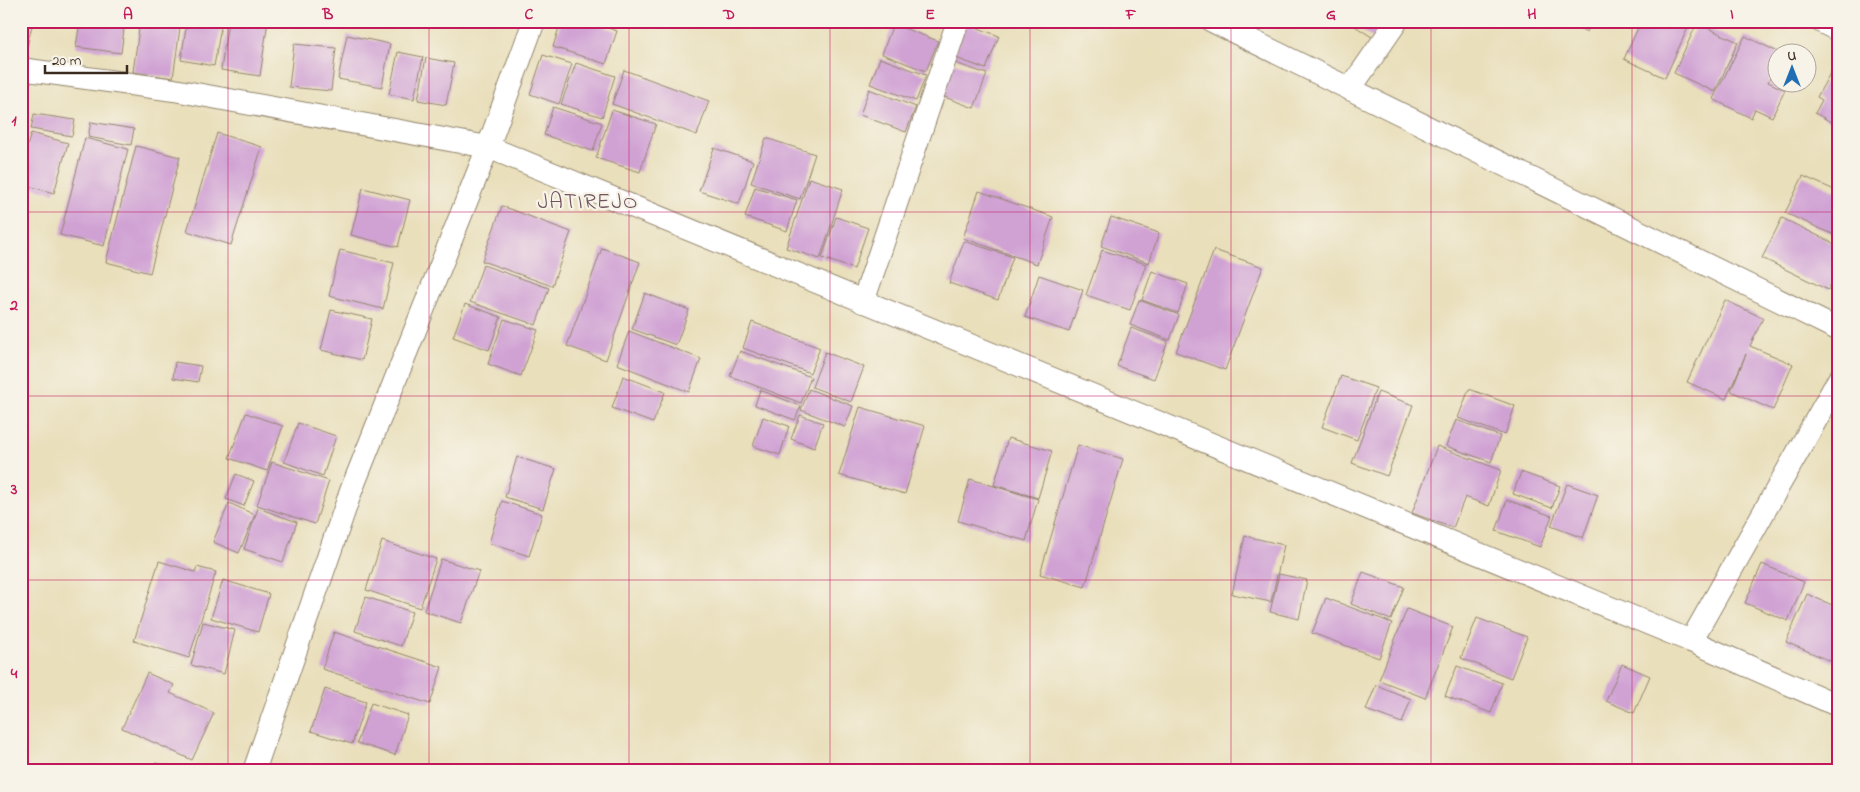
<svg xmlns="http://www.w3.org/2000/svg" width="1860" height="792" font-family="'Indie Flower',sans-serif">
<rect width="100%" height="100%" fill="#f7f3e8"/>
<filter id="ink" filterUnits="userSpaceOnUse"><feTurbulence type="fractalNoise" baseFrequency=".02" numOctaves="2"/><feDisplacementMap in="SourceGraphic" scale="10" xChannelSelector="R" yChannelSelector="G"/><feConvolveMatrix kernelMatrix="1 2 1 2 8 2 1 2 1" color-interpolation-filters="sRGB"/></filter>
<filter id="wash" filterUnits="userSpaceOnUse"><feTurbulence type="fractalNoise" baseFrequency=".0096" numOctaves="4" result="noise"/><feDisplacementMap in="SourceGraphic" scale="20" xChannelSelector="R" yChannelSelector="G"/><feGaussianBlur stdDeviation="1.12" result="paint"/><feColorMatrix in="noise" values="0 0 0 0 0 0 0 0 0 0 0 0 0 0 0 0 0 1.4 0 .05"/><feComposite in="paint" operator="in"/></filter>
<g filter="url(#wash)">
<rect width="100%" height="100%" fill="#e9dfbb"/>
<g id="blocks">
<g fill="#d0a2d4">
<path d="M21 21H33L25 56 21 55Z"/>
<path d="M80 21H125L121 53 76 47Z"/>
<path d="M140 21H181L173 78 133 72Z"/>
<path d="M187 21H222L214 66 181 60Z"/>
<path d="M228 21H268L260 76 221 70Z"/>
<path d="M561 21H587L617 31 606 64 553 47Z"/>
<path d="M1347 21H1391L1378 41Z"/>
<path d="M1565 21H1592L1587 32Z"/>
<path d="M1641 21H1691L1665 78 1624 59Z"/>
<path d="M965 23 999 36 986 69 953 57Z"/>
<path d="M1697 23 1738 42 1715 92 1674 73Z"/>
<path d="M893 24 938 41 926 71 882 54Z"/>
<path d="M347 35 390 44 382 87 338 79Z"/>
<path d="M1745 36 1778 52V63L1768 82 1785 90 1772 117 1755 109 1751 118 1713 99Z"/>
<path d="M294 44 336 48 331 91 289 87Z"/>
<path d="M398 52 423 57 414 99 389 94Z"/>
<path d="M543 55 572 64 559 104 530 94Z"/>
<path d="M426 58 454 63 446 105 418 100Z"/>
<path d="M880 58 926 75 916 101 870 84Z"/>
<path d="M952 62 987 74 974 108 939 95Z"/>
<path d="M576 63 615 76 602 117 561 104Z"/>
<path d="M1835 64 1839 66V119L1836 125 1815 113 1822 100 1817 97Z"/>
<path d="M624 70 709 101 697 135 612 104Z"/>
<path d="M869 89 916 107 906 132 860 115Z"/>
<path d="M553 107 602 123 593 151 544 135Z"/>
<path d="M612 110 656 124 640 172 596 158Z"/>
<path d="M34 114 75 120 72 136 31 129Z"/>
<path d="M21 121 27 122 22 142H21Z"/>
<path d="M91 122 134 129 131 145 88 137Z"/>
<path d="M31 133 68 143 54 193 21 184V167Z"/>
<path d="M217 133 262 147 231 245 187 231Z"/>
<path d="M85 138 128 149 104 246 60 235Z"/>
<path d="M766 138 815 154 800 199 751 183Z"/>
<path d="M136 146 180 157 150 273 106 262Z"/>
<path d="M714 148 753 161 739 204 699 191Z"/>
<path d="M1803 176 1839 192 1837 236 1785 213Z"/>
<path d="M809 178 843 189 820 259 786 248Z"/>
<path d="M755 187 797 200 787 231 745 217Z"/>
<path d="M363 188 410 200 398 247 351 235Z"/>
<path d="M979 191 1053 217 1037 264 963 238Z"/>
<path d="M502 206 571 232 552 286 482 261Z"/>
<path d="M836 217 868 228 854 269 822 258Z"/>
<path d="M1111 217 1159 233 1149 263 1101 246Z"/>
<path d="M1782 218 1839 246V268L1828 290 1762 258Z"/>
<path d="M964 241 1013 257 998 300 949 283Z"/>
<path d="M602 248 640 262 606 360 567 346Z"/>
<path d="M340 250 394 263 383 309 329 296Z"/>
<path d="M1102 250 1146 264 1130 310 1086 295Z"/>
<path d="M1214 250 1263 267 1225 370 1176 352Z"/>
<path d="M483 265 549 288 536 325 470 302Z"/>
<path d="M1152 271 1188 284 1178 313 1142 300Z"/>
<path d="M1039 275 1083 290 1069 332 1025 317Z"/>
<path d="M645 293 689 310 676 345 632 329Z"/>
<path d="M1139 300 1179 315 1170 340 1130 325Z"/>
<path d="M1725 300 1763 318 1750 346 1793 364 1773 410 1731 391 1746 354 1726 399 1687 382Z"/>
<path d="M465 304 501 317 489 350 453 337Z"/>
<path d="M331 310 372 319 362 360 321 350Z"/>
<path d="M504 319 538 330 521 376 488 364Z"/>
<path d="M752 322 820 348 810 373 743 348Z"/>
<path d="M1131 328 1168 341 1154 379 1117 366Z"/>
<path d="M629 331 701 359 689 392 617 364Z"/>
<path d="M740 351 811 377 801 403 730 376Z"/>
<path d="M825 352 864 367 851 402 812 387Z"/>
<path d="M175 362 201 366 198 382 173 378Z"/>
<path d="M623 376 665 392 653 423 612 408Z"/>
<path d="M1341 376 1376 388 1357 440 1322 427Z"/>
<path d="M809 389 853 406 845 427 801 410Z"/>
<path d="M1469 389 1515 406 1505 435 1458 418Z"/>
<path d="M760 390 801 406 795 420 755 405Z"/>
<path d="M1378 392 1413 405 1387 476 1352 463Z"/>
<path d="M860 407 925 426 905 494 839 475Z"/>
<path d="M246 413 283 426 267 471 229 458Z"/>
<path d="M800 415 823 423 814 448 791 439Z"/>
<path d="M763 417 789 426 780 455 753 446Z"/>
<path d="M1456 420 1500 436 1491 462 1446 446Z"/>
<path d="M298 423 336 436 323 476 284 462Z"/>
<path d="M1008 438 1052 451 1038 498 994 485Z"/>
<path d="M1078 445 1123 459 1085 587 1040 574Z"/>
<path d="M1437 446 1501 470 1489 506 1465 497 1453 528 1412 513Z"/>
<path d="M517 457 556 469 543 509 505 497Z"/>
<path d="M272 462 329 481 315 524 257 505Z"/>
<path d="M1521 472 1560 486 1552 508 1513 494Z"/>
<path d="M236 474 254 481 244 506 226 499Z"/>
<path d="M970 479 1038 499 1026 541 958 521Z"/>
<path d="M1567 484 1598 495 1583 538 1551 526Z"/>
<path d="M1507 500 1552 516 1540 547 1496 531Z"/>
<path d="M502 501 542 514 529 556 489 543Z"/>
<path d="M229 503 255 515 239 553 213 542Z"/>
<path d="M258 508 297 522 283 562 244 549Z"/>
<path d="M1245 536 1284 545 1271 602 1232 594Z"/>
<path d="M382 541 436 559 420 608 366 590Z"/>
<path d="M441 559 479 571 461 623 424 611Z"/>
<path d="M159 561 195 572 197 567 216 572 189 658 134 641Z"/>
<path d="M1762 564 1804 582 1788 621 1745 603Z"/>
<path d="M1363 572 1404 587 1391 620 1351 604Z"/>
<path d="M1279 574 1307 580 1299 619 1270 612Z"/>
<path d="M223 580 269 594 258 632 211 618Z"/>
<path d="M1807 594 1839 608V648L1833 662 1786 642Z"/>
<path d="M366 597 412 612 401 646 355 631Z"/>
<path d="M1326 598 1392 623 1379 658 1312 633Z"/>
<path d="M1407 609 1453 627 1425 698 1379 680Z"/>
<path d="M1477 618 1527 637 1511 678 1461 658Z"/>
<path d="M203 622 235 630 224 674 191 665Z"/>
<path d="M334 632 442 667 430 704 322 669Z"/>
<path d="M1622 664 1650 676 1634 713 1606 701Z"/>
<path d="M1457 666 1502 683 1491 713 1445 696Z"/>
<path d="M147 673 174 685 170 693 214 713 192 760 122 728Z"/>
<path d="M1376 685 1411 699 1402 723 1366 710Z"/>
<path d="M325 689 366 702 352 744 311 731Z"/>
<path d="M371 703 408 715 395 755 357 743Z"/>
<path d="M155 763 184 768 183 771H153Z"/>
</g>
</g>
</g>
<g filter="url(#ink)">
<use href="#blocks" fill-opacity="0" stroke="#92846c" stroke-width="1"/>
<g fill="none" stroke-linecap="round" stroke-linejoin="round">
<defs>
<g id="minor">
<path d="M1212 21 1839 330"/>
<path d="M1820 21 1839 31"/>
<path d="M21 69 174 90 488 147 1691 641 1839 706"/>
<path d="M1350 89 1397 21"/>
<path d="M863 302 958 21"/>
<path d="M1691 641 1839 379"/>
<path d="M254 771 351 491 488 147 534 21"/>
</g>
</defs>
<use href="#minor" stroke="#92846c" stroke-width="24"/>
<use href="#minor" stroke="#fff" stroke-width="22"/>
</g>
</g>
<path fill="none" stroke="#c2185b" stroke-width="1" stroke-opacity="0.55" d="M228 21V771M429 21V771M629 21V771M830 21V771M1030 21V771M1231 21V771M1431 21V771M1632 21V771M21 212H1839M21 396H1839M21 580H1839"/>
<g text-anchor="middle" stroke-width="4.5" stroke-linejoin="round" paint-order="stroke">
<g font-size="22" letter-spacing="1" fill="#6f545e" stroke="#f7f3e8">
<text x="588" y="208">JATIREJO</text>
</g>
</g>
<rect width="1860" height="792" fill="none" stroke="#f7f3e8" stroke-width="55"/>
<g transform="translate(1792 68)"><circle r="24" fill="#f7f3e8" stroke="#aca397"/>
<path d="M0-4L9 19L0 12L-9 19Z" fill="#1f6fb2"/>
<text y="-8" font-size="14" font-weight="bold" text-anchor="middle" fill="#3b2a1e">U</text>
</g>
<path d="M45 65v8h82v-8" fill="none" stroke="#3b2a1e" stroke-width="2.5"/>
<text x="52" y="65" font-size="15" fill="#3b2a1e" stroke="#f7f3e8" stroke-width="4" paint-order="stroke">20 m</text>
<rect x="28" y="28" width="1804" height="736" fill="none" stroke="#c2185b" stroke-width="2"/>
<g font-size="16" text-anchor="middle" font-weight="bold" fill="#c2185b">
<text x="128" y="19">A</text>
<text x="328" y="19">B</text>
<text x="529" y="19">C</text>
<text x="729" y="19">D</text>
<text x="930" y="19">E</text>
<text x="1131" y="19">F</text>
<text x="1331" y="19">G</text>
<text x="1532" y="19">H</text>
<text x="1732" y="19">I</text>
<text x="14" y="125">1</text>
<text x="14" y="310">2</text>
<text x="14" y="494">3</text>
<text x="14" y="678">4</text>
</g>
</svg>
